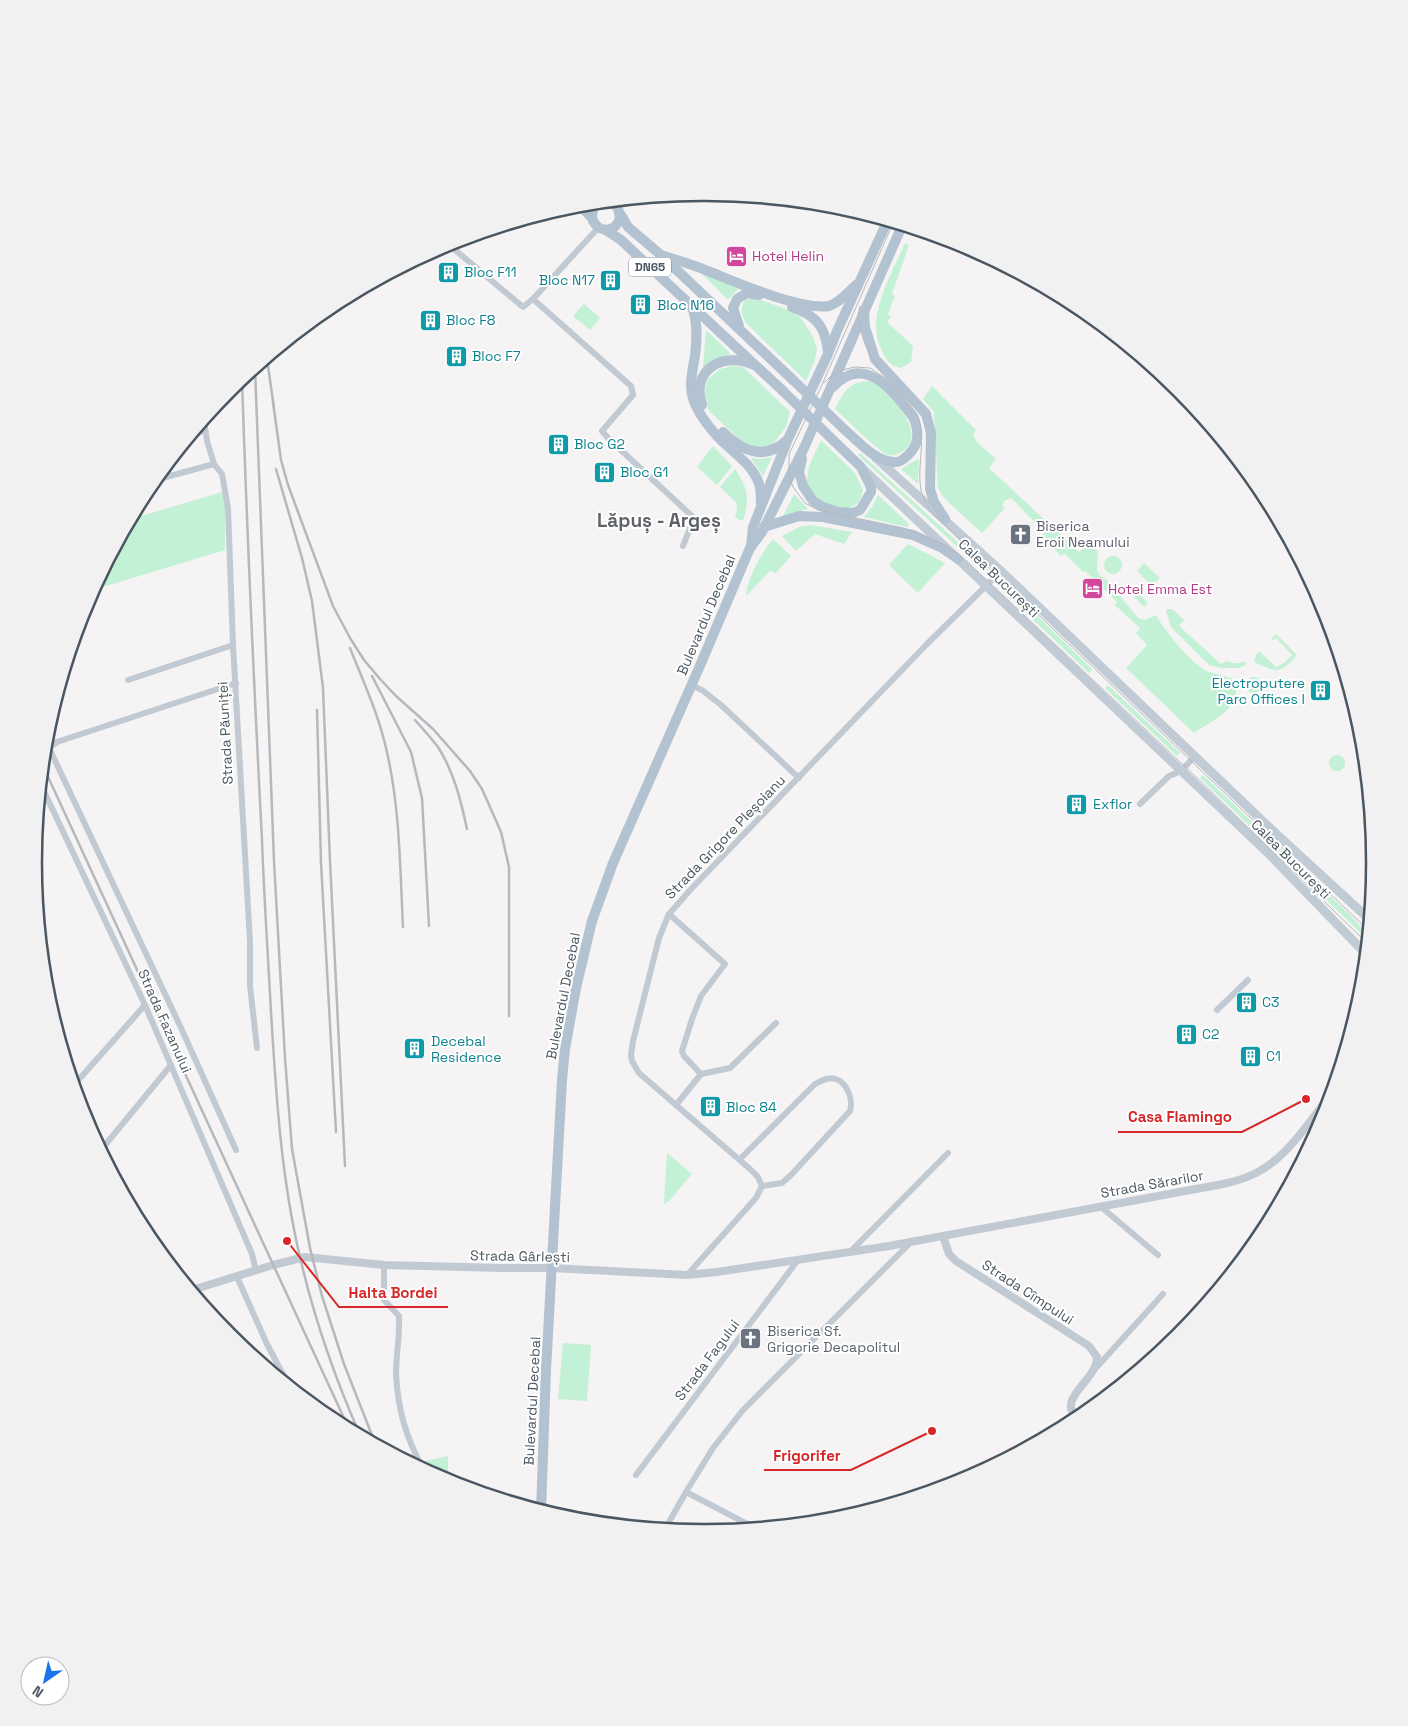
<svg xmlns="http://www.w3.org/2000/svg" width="1408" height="1726" font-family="'Space Grotesk',sans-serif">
<rect width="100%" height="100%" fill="#f5f3f3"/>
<g fill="#c3f1d5">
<path d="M905 243 909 245 892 294 895 296 888 314 891 317 887 322 913 346 911 362 901 368C898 367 893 366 891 364 887 361 884 355 882 351 864 318 892 274 905 243Z"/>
<path d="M700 272 738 289 728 300Z"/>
<path d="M756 298 792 311 800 317 812 335 817 348 815 360 806 381 746 323C741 314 740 309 745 300Z"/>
<path d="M584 304 600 318 590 330 573 316Z"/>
<path d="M706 330 731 354 711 361 703 367Z"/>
<path d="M733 366 743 367 790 412 786 427 772 445 758 448 743 443 709 411 704 394 707 380 720 369Z"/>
<path d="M870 381C887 389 930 434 903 451 899 454 893 456 888 455 880 453 844 417 835 409 844 391 849 382 870 381Z"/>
<path d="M932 386 976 430 973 434 977 442 996 459 989 468 1079 552 1091 541 1098 552 1097 571 1101 577 1107 580 1138 618 1145 620 1156 615C1165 631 1191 664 1209 672 1216 674 1224 676 1231 678 1233 683 1236 689 1236 693 1236 710 1207 724 1194 733L1126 668 1147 645 1136 633 1140 628 1115 605 1117 602 1085 571 1083 572 1064 553 1061 556 1042 536 1044 532 1011 498 1004 501 1002 506 1005 508 982 533 944 498 938 488 934 412 923 399Z"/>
<path d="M821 440 855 473 863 490C859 516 830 512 816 498 812 494 809 489 806 485L809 466Z"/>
<path d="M713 446 732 466 717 485 697 467Z"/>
<path d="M860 453 993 574 990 577 858 455Z"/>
<path d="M772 457 763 476 751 458 760 459Z"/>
<path d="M918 459H919L918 484 901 469Z"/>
<path d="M735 469C748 488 750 499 743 521L735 518 737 509 736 502 720 487Z"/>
<path d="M222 492 225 500V550L93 590 131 519Z"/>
<path d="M794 494 808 509 783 516Z"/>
<path d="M878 495 909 524 907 527 864 517 872 507Z"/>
<path d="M811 525 852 532 844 544 815 534 796 551 782 536 799 527Z"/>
<path d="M773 539 791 556 776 573 770 571 746 596C747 578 762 552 773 539Z"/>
<path d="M908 544 945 563 918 593 889 565Z"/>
<circle cx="1113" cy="565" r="9"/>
<path d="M1144 563 1160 578 1152 586 1137 571Z"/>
<path d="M1128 582 1148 603 1144 607 1124 586Z"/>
<path d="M1005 585 1092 669 1089 673 1001 589Z"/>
<path d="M1167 609H1172L1184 620 1179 626 1221 664 1226 661C1233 663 1238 665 1245 661L1246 665 1239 668H1221L1209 665 1171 627 1166 611Z"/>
<path d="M1276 634 1297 655C1278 676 1278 672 1254 662L1256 655 1259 651 1276 667 1284 663 1292 655 1276 638 1273 640 1271 639Z"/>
<circle cx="1254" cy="685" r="8"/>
<path d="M1108 685 1180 753 1177 756 1105 688Z"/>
<circle cx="1337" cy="763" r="8"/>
<path d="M1203 775 1350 915 1367 933V939L1200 778Z"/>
<path d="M667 1153 692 1174 669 1201 664 1204Z"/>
<path d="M563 1343 591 1345 587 1401 558 1399Z"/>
<path d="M448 1456V1482L433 1474 425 1461Z"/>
</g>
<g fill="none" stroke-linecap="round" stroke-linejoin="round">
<g stroke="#c1cad2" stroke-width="6">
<path d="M448 244 523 307 533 299 598 228"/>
<path d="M533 299 631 386 633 395 602 431 609 439 694 518 683 546"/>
<path d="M204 421 207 441 214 464 222 474 228 508 233 645 250 942V986L257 1048"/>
<path d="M193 435 205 430"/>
<path d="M155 480 214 464"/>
<path d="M128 680 233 645"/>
<path d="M236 683 57 742 50 747V750L182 1030 236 1150"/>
<path d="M691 685 702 690 721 705 799 778"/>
<path d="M41 785 145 1005 252 1254 256 1271"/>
<path d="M1140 804 1169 776 1181 771 1195 756"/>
<path d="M669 914 725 964 701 996 692 1019 682 1051 684 1056 701 1074"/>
<path d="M1217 1010 1248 980"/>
<path d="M74 1085 145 1005"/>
<path d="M676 1105 701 1074 730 1068 776 1023"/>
<path d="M101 1150 171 1065"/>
<path d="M740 1159 815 1084C818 1083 822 1080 826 1079 844 1074 854 1097 850 1111L791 1175 782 1183 762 1186"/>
<path d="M1100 1206 1158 1255"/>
<path d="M851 1251 948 1153"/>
<path d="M384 1265V1300L399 1316C400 1335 396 1355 396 1374 398 1411 406 1437 423 1469"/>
<path d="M687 1275 756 1198 762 1186 758 1177 750 1169 639 1073 632 1061 631 1055 633 1041 659 938 669 914 692 888 926 645 1001 571"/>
<path d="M237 1277 267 1344 288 1384"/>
<path d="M1096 1368 1163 1294"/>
<path d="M636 1475 798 1260"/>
<path d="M686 1492 755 1528"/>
<path d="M665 1529 686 1492 713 1448 743 1410 911 1242"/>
</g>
<g stroke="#c1cad2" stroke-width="8">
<path d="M943 1236 949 1254 956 1261 1089 1346 1097 1357C1098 1380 1054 1399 1078 1419"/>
<path d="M192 1290 273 1265 305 1257 384 1265 503 1268H552L687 1275 717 1272 889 1246 1223 1184C1237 1181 1251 1177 1263 1169 1290 1153 1312 1118 1331 1094"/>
</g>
<g stroke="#c1cbd6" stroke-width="9">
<path d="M876 458 1001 571 1272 830 1369 919"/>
<path d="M863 469 1268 853 1365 953"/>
</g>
<g stroke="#b3c2d1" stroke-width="10">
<path d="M599 203 593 208 592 218C597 233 615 234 620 218L618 208 611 202"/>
<path d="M580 205 592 218"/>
<path d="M621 215 628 227 661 255 793 380"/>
<path d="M606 230 621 240 783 391"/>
<path d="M664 256C679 261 694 265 708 271 736 282 801 311 829 306 839 303 849 292 856 285"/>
<path d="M692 307C698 322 697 339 695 356 692 373 687 391 697 408 702 418 710 428 717 436 731 451 750 462 758 481 761 487 761 497 761 504"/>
<path d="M792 307C817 316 825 326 828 352"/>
<path d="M864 311 865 327 875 359 926 414 931 433 930 489 934 502 945 519"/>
<path d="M739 326 733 308 737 299 747 293 759 295"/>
<path d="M833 387C864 352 894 392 913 417 920 432 919 446 907 456 904 459 898 463 893 462 875 461 858 441 845 430"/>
<path d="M702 405C690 369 724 351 754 365"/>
<path d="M723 432C742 451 764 461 786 441"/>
<path d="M802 459 799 472 803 486 813 501 823 507 838 512 853 513 860 510 871 492V487L861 467 834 441"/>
<path d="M764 527 799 516 823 517 913 535 942 548 958 559"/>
<path d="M751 547 753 527 788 439 828 354 837 331 887 222"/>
<path d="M541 1511 546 1370 562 1080 565 1049 576 988 592 921 613 863 699 668 750 548 762 532 804 448 902 226"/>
</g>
<g stroke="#b5b8bd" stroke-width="1">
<path d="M893 223 821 387 789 454V477L793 487 805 503 818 510 903 528 943 544 959 554 1195 776 1366 942"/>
<path d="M860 306C854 325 869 357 881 371"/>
<path d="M824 383 830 377 842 370 855 367 870 368 885 378 917 414C929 442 912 475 925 502 928 508 933 513 937 518L1368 930"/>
</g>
<g stroke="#b5b8bd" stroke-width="2.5">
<path d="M267 359 274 408"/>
<path d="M255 369 274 861 285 1058 292 1149 310 1248 322 1296 344 1364 375 1443"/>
<path d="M242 379C247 533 254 687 262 840 264 898 268 955 271 1012 276 1094 281 1177 300 1257 314 1318 335 1378 360 1435"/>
<path d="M273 402 281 460 288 485 333 606 350 638 364 660 380 679 396 696 433 729 470 771 482 789 501 832 509 867V1016"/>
<path d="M276 469 302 558 312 601 323 688 330 861 345 1166"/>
<path d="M350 648C363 681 378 713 386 748 400 806 400 868 403 927"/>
<path d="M372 676 411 752 422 798 429 926"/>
<path d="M317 710 321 863 336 1132"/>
<path d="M415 720C423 729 431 738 438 747 454 772 461 801 467 829"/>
<path d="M43 766 349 1429"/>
</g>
<g stroke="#b3c2d1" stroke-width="10">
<path d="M793 380 845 430"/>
<path d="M783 391 834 441"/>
</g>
</g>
<defs>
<symbol id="hotel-square" viewBox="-11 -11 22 22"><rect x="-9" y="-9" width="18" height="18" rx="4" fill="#d1479c" stroke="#fff"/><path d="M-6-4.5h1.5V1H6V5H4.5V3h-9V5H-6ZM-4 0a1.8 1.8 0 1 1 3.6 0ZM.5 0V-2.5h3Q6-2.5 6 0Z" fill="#fff"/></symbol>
<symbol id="building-square" viewBox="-11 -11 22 22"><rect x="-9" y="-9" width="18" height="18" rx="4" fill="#0f9aa8" stroke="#fff"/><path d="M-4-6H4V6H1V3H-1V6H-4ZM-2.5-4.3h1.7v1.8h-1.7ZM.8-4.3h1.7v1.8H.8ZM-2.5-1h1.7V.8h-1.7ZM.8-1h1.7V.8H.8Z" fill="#fff"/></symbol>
<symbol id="church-square" viewBox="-11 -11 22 22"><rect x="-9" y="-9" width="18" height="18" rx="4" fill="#6b7280" stroke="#fff"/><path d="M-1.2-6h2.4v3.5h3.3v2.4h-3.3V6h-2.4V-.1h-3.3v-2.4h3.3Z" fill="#fff"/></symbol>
</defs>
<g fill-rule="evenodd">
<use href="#hotel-square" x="724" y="244" width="25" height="25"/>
<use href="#building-square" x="436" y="260" width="25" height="25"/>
<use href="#building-square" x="598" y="268" width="25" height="25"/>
<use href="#building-square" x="628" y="292" width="25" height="25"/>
<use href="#building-square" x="418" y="308" width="25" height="25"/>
<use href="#building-square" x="444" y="344" width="25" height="25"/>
<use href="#building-square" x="546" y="432" width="25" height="25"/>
<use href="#building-square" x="592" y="460" width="25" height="25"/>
<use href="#church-square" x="1008" y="522" width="25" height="25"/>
<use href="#hotel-square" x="1080" y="576" width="25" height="25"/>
<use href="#building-square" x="1308" y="678" width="25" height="25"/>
<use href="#building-square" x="1064" y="792" width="25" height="25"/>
<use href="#building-square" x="1234" y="990" width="25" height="25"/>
<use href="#building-square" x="1174" y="1022" width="25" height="25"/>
<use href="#building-square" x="402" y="1036" width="25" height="25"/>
<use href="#building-square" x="1238" y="1044" width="25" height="25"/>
<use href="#building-square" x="698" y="1094" width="25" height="25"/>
<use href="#church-square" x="738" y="1326" width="25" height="25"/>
</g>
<g text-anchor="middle" stroke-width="4" stroke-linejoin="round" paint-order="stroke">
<rect fill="#fff" stroke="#808990" stroke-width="1" x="629" y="257.5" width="42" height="19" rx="4"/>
<g font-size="12" font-weight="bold" fill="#4a5661">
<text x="650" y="271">DN65</text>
</g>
<g font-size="14" fill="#b23c85" stroke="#fff" text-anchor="start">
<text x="752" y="261">Hotel Helin</text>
<text x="1108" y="594">Hotel Emma Est</text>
</g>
<g font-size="14" fill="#0d838f" stroke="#fff" text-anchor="start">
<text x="464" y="277">Bloc F11</text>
<text x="595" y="285" text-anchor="end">Bloc N17</text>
<text x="657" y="310">Bloc N16</text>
<text x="446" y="325">Bloc F8</text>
<text x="472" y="361">Bloc F7</text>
<text x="574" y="449">Bloc G2</text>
<text x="620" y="477">Bloc G1</text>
<text x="1305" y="688" text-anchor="end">Electroputere<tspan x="1305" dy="16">Parc Offices I</tspan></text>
<text x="1093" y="809">Exflor</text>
<text x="1262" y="1007">C3</text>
<text x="1202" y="1039">C2</text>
<text x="431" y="1046">Decebal<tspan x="431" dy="16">Residence</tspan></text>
<text x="1266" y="1061">C1</text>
<text x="726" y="1112">Bloc 84</text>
</g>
<g font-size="14" fill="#5b616d" stroke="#fff" text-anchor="start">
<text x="1036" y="531">Biserica<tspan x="1036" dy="16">Eroii Neamului</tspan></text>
<text x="767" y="1336">Biserica Sf.<tspan x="767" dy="16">Grigorie Decapolitul</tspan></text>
</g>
<g font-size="14" fill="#4a5661" stroke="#fff">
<text transform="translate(999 578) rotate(44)" y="5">Calea București</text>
<text transform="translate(706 615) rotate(-67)" y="5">Bulevardul Decebal</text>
<text transform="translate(225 733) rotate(-93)" y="5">Strada Păuniței</text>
<text transform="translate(725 837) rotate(-46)" y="5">Strada Grigore Pleșoianu</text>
<text transform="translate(1291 859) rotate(45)" y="5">Calea București</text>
<text transform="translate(563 996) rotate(-79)" y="5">Bulevardul Decebal</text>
<text transform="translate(165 1021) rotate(66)" y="5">Strada Fazanului</text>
<text transform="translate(1152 1184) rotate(-10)" y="5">Strada Sărarilor</text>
<text transform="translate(520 1256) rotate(1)" y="5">Strada Gârlești</text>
<text transform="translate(1028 1292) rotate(33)" y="5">Strada Cîmpului</text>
<text transform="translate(707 1360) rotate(-53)" y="5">Strada Fagului</text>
<text transform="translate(532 1401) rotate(-87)" y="5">Bulevardul Decebal</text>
</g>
<g font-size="19" font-weight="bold" fill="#5f6368" stroke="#fff">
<text x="659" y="527">Lăpuș - Argeș</text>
</g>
</g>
<path d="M0 0H1408V1726H0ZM703 201H705A661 661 0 0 1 1366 862V863A661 661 0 0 1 705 1524H703A661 661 0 0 1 42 863V862A661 661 0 0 1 703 201Z" fill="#f1f1f2" fill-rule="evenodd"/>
<path fill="none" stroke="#4a5661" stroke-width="2.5" d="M703 201H705A661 661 0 0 1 1366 862V863A661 661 0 0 1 705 1524H703A661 661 0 0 1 42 863V862A661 661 0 0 1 703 201Z"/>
<path fill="none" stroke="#d62828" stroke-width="2" d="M1306 1099L1242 1132H1118M287 1241L339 1307H448M932 1431L851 1470H764"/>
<g fill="#d62828" stroke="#fff" stroke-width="2">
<circle cx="1306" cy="1099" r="5"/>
<circle cx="287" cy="1241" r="5"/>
<circle cx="932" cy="1431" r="5"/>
</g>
<g font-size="15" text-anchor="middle" font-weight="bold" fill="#d62828" stroke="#fff" stroke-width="4" stroke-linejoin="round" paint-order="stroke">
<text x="1180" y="1122">Casa Flamingo</text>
<text x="393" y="1298">Halta Bordei</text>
<text x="807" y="1461">Frigorifer</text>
</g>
<g transform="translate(45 1681) rotate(214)"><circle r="24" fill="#ffffff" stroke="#b7bbc0"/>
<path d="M0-4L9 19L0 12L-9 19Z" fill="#1a73e8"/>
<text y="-8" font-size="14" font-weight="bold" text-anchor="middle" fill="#4a5661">N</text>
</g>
</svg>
